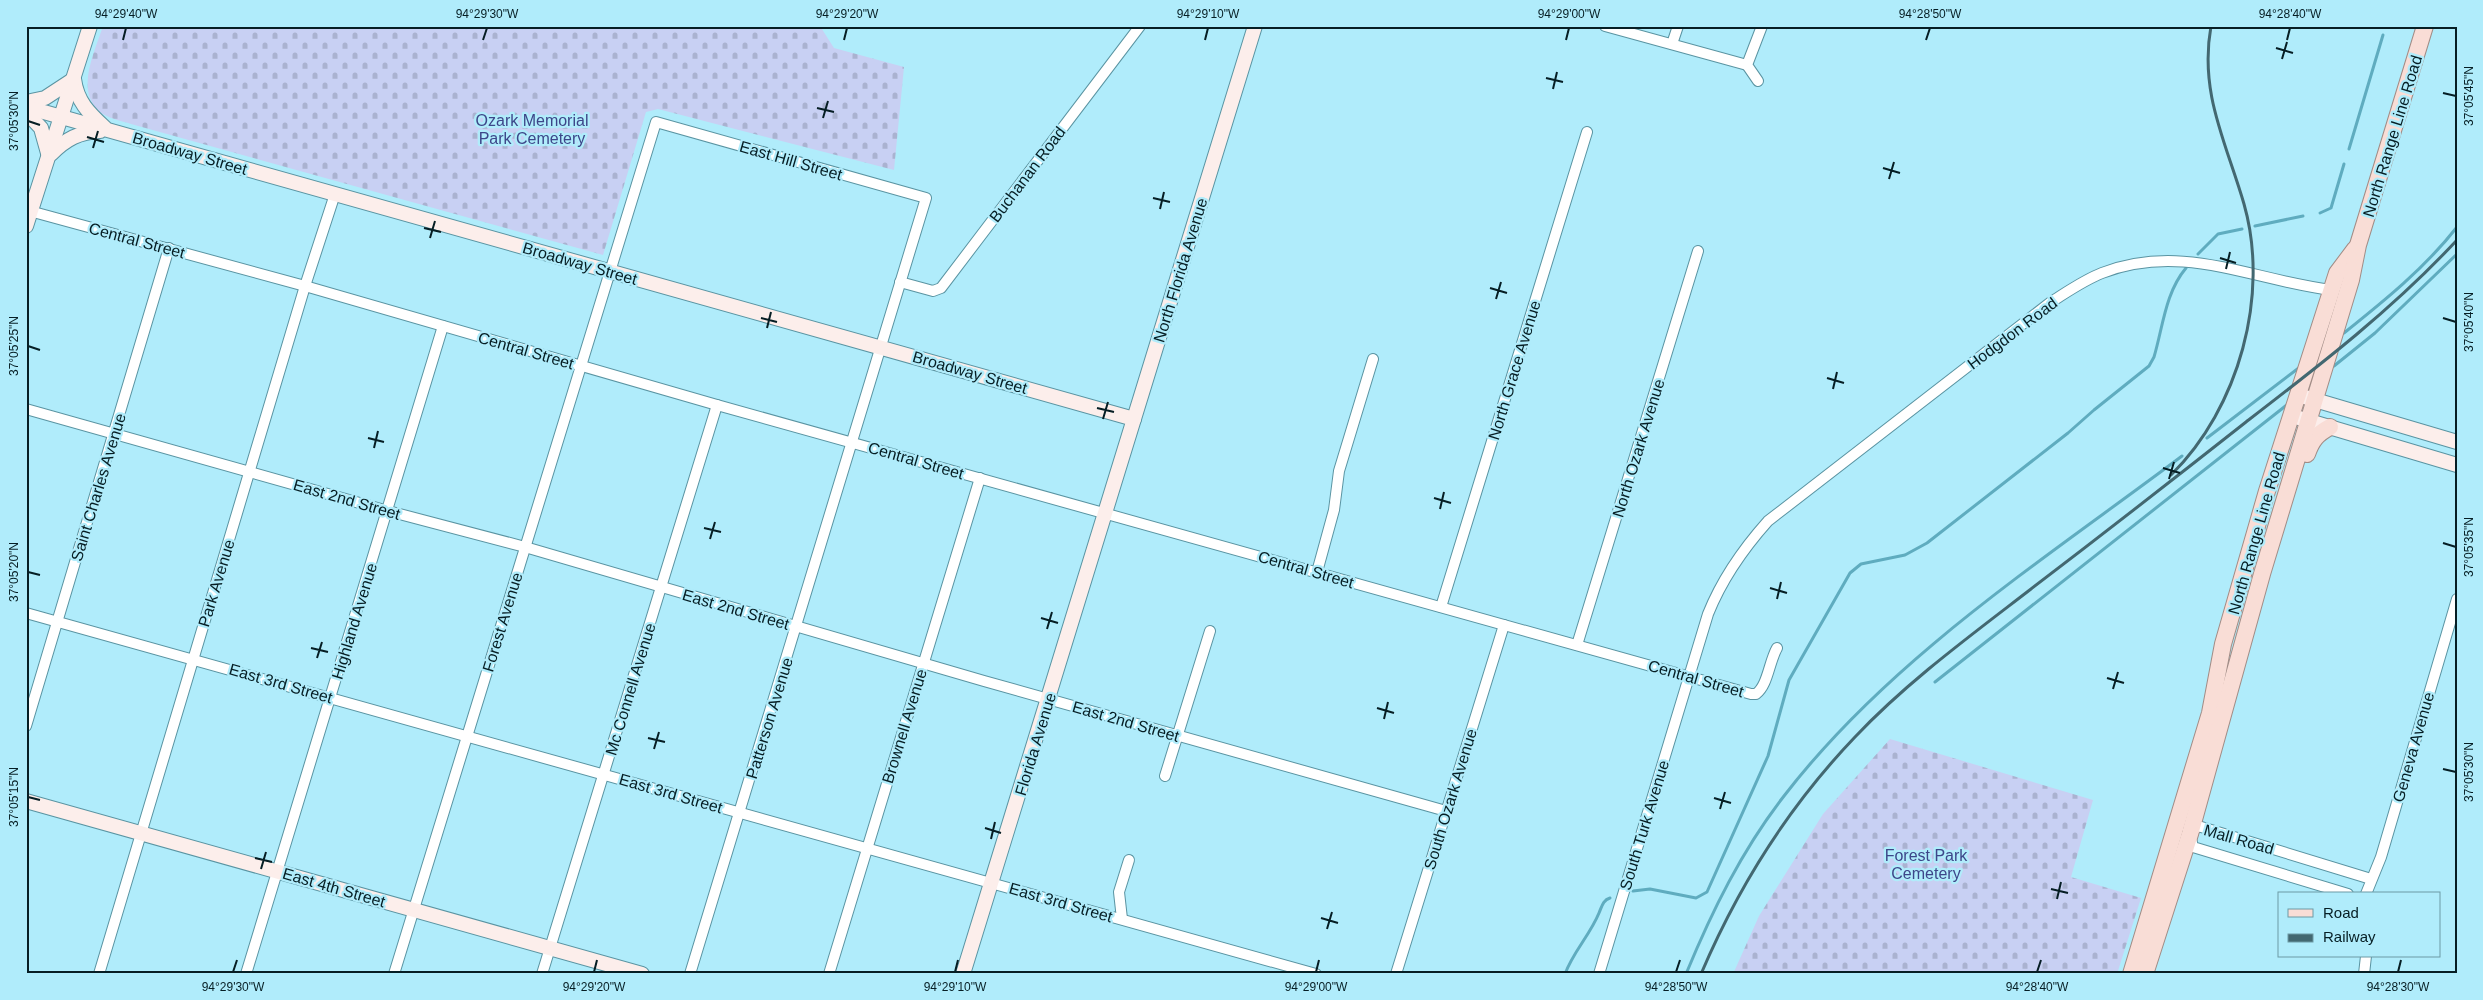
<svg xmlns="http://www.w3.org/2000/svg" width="2483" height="1000" font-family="Helvetica,sans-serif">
<defs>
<pattern id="cemetery-stones" width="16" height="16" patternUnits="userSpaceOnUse" patternTransform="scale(1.25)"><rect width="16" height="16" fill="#c8d0f3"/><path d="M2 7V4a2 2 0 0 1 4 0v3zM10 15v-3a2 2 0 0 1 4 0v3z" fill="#aab2d0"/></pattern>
</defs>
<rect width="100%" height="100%" fill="#b0ecfb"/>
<g fill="url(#cemetery-stones)">
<path d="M103 26H820L834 48 904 67 894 170 658 109 646 112 603 255 131 124C122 121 106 118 99 111 75 90 95 51 103 26Z"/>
<path d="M1890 739 2093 800 2071 877 2141 898 2117 974H1733L1759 916 1823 814Z"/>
</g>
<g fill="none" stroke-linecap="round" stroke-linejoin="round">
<g stroke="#5facbf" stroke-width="3">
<path d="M2349 149 2383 35"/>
<path d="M2320 213 2331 208 2344 164"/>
<path d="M2255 226 2303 216"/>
<path d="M2198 254 2218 234 2242 229"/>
<path d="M2344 333C2384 301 2425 268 2457 227"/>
<path d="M2334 366 2375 333 2457 254"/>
<path d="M2207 438 2300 367"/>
<path d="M1935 682 2288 404"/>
<path d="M1633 891 1650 889 1696 898 1707 892 1768 756 1789 680 1850 573 1861 564 1905 555 1927 543 2068 433 2094 410 2149 366 2154 357C2163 327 2165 293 2186 268"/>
<path d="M1565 974C1573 952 1590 935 1599 913 1602 906 1603 900 1610 898"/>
<path d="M1686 974C1712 911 1742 850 1784 796 1890 658 2045 559 2182 456"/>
</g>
<defs>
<g id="street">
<path d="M1605 26 1747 65"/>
<path d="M1672 44 1678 26"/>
<path d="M1758 81 1747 65 1762 26"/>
<path d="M26 210 305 286 717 405 1751 694H1756C1768 685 1769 662 1777 648"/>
<path d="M900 282 933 291 941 288 1140 26"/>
<path d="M26 409 388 511 525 547 984 681 1446 811"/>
<path d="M1317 572 1334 510 1339 471 1373 359"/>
<path d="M1441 607 1587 132"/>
<path d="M26 613 1316 974"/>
<path d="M1577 645 1698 251"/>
<path d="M26 726 169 248"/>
<path d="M1165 776 1210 631"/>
<path d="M2348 894 2193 847 2190 834 2198 826 2371 879"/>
<path d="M2366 894 2381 857 2457 599"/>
<path d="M1122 919 1119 892 1129 860"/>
<path d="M99 974 305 286 335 194"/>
<path d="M246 974 443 326"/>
<path d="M394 974 656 122 926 198 690 974"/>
<path d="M542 974 717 405"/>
<path d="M829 974 980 478"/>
<path d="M1396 974 1504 625"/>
<path d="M1599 974 1708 614C1722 579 1743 549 1768 521L2051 302C2067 292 2084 280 2102 273 2183 242 2251 280 2332 290"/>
<path d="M2364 974 2366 956"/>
</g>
<g id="secondary">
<path d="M26 102 45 98 74 79C77 102 89 113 105 128"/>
<path d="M26 107 1134 419"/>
<path d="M26 112 41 128 48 153"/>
<path d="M51 154C66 139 79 132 100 131"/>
<path d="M26 226 90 26"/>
<path d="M2298 395 2457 442"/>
<path d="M2299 418 2457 465"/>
<path d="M26 801 642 974"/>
<path d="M963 974 1255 26"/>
</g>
<g id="primary">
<path d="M2307 454C2312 440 2317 434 2330 427"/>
<path d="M2131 974 2210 713 2223 644 2267 491 2337 273 2355 249"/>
<path d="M2145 974 2190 834 2262 574 2351 280 2358 245 2425 26"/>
</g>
</defs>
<use href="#street" stroke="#5a94a2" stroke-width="12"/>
<use href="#secondary" stroke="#5a94a2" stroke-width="16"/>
<use href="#primary" stroke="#a18c86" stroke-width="18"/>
<use href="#street" stroke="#fff" stroke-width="10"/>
<use href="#secondary" stroke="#fceeeb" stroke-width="14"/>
<use href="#primary" stroke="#f9ddd6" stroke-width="16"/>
<g stroke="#436871" stroke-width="3">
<path d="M2171 475C2239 408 2270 295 2244 204 2226 142 2199 93 2211 26"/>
<path d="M1701 974C1738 887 1789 806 1855 737 1907 682 1970 636 2031 589 2103 534 2175 478 2246 422 2320 365 2393 309 2457 240"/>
</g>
</g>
<path fill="none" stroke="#061e24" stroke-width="2" d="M123 40 126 28M483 40 487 28M844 40 847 28M1205 40 1208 28M1566 40 1569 28M1926 40 1930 28M2287 40 2290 28M2276 48 2293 53M2282 59 2287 42M1546 78 1563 82M1553 89 1557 72M2443 93 2456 96M817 108 834 112M823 118 828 101M28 121 40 125M87 137 104 142M93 148 98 131M1883 168 1900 173M1889 179 1894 162M1153 198 1170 202M1160 209 1164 192M424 228 441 232M430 238 435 221M2220 258 2236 263M2226 269 2230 252M1490 288 1507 293M1496 299 1501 282M761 318 777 322M2443 318 2456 322M767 328 771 312M28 346 40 350M1827 378 1844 383M1833 389 1837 372M1097 408 1114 412M1103 419 1108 402M368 438 384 442M374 448 378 431M2163 468 2180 473M2169 479 2174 462M1434 498 1451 503M1440 509 1444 492M704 528 721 532M710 539 715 522M2443 543 2456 547M28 572 40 575M1770 588 1787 593M1777 599 1781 582M1041 618 1058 623M1047 629 1052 612M311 648 328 652M317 658 322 642M2107 678 2124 683M2113 689 2118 672M1377 708 1394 713M1384 719 1388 702M648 738 665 742M654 749 659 732M2443 769 2456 772M28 797 40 800M1714 798 1731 803M1720 809 1725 792M985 828 1001 833M991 839 995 822M255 858 272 862M261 869 266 852M2051 889 2068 893M2057 899 2061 882M1321 918 1338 923M1327 929 1332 912M233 972 237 960M594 972 597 960M955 972 958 960M1316 972 1319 960M1676 972 1680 960M2037 972 2041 960M2398 972 2401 960"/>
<g text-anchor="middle" stroke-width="4.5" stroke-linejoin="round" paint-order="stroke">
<g font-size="16" fill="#3d4689" stroke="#b0ecfb">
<text x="532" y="126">Ozark Memorial<tspan x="532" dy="18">Park Cemetery</tspan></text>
<text x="1926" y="861">Forest Park<tspan x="1926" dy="18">Cemetery</tspan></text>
</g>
<g font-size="16" fill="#061e24" stroke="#b0ecfb">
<text transform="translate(2392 136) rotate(-73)" y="6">North Range Line Road</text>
<text transform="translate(190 153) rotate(16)" y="6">Broadway Street</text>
<text transform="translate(791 160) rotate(16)" y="6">East Hill Street</text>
<text transform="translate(1027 174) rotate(-53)" y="6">Buchanan Road</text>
<text transform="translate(137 240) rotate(15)" y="6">Central Street</text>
<text transform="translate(580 263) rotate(16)" y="6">Broadway Street</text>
<text transform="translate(1180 270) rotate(-73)" y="6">North Florida Avenue</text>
<text transform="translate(2012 333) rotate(-37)" y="6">Hodgdon Road</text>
<text transform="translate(526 350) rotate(16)" y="6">Central Street</text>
<text transform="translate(1514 370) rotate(-73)" y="6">North Grace Avenue</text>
<text transform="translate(970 372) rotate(16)" y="6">Broadway Street</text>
<text transform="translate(1638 448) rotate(-73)" y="6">North Ozark Avenue</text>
<text transform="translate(916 460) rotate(16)" y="6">Central Street</text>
<text transform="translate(98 487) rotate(-73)" y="6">Saint Charles Avenue</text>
<text transform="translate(347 499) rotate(16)" y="6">East 2nd Street</text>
<text transform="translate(2256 533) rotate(-74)" y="6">North Range Line Road</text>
<text transform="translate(1306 569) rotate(16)" y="6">Central Street</text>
<text transform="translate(216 583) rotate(-73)" y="6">Park Avenue</text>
<text transform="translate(736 609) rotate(16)" y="6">East 2nd Street</text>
<text transform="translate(354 621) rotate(-73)" y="6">Highland Avenue</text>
<text transform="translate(502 622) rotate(-73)" y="6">Forest Avenue</text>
<text transform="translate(1696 678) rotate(16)" y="6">Central Street</text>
<text transform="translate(281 683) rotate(16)" y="6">East 3rd Street</text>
<text transform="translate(630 689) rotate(-73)" y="6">Mc Connell Avenue</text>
<text transform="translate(769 718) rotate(-73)" y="6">Patterson Avenue</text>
<text transform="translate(1126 721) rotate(16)" y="6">East 2nd Street</text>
<text transform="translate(904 726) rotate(-73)" y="6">Brownell Avenue</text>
<text transform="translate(1035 744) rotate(-73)" y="6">Florida Avenue</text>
<text transform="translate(2413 747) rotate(-74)" y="6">Geneva Avenue</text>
<text transform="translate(671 793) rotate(16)" y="6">East 3rd Street</text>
<text transform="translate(1450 799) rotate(-73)" y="6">South Ozark Avenue</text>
<text transform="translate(1644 825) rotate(-73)" y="6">South Turk Avenue</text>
<text transform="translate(2239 839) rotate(16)" y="6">Mall Road</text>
<text transform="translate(334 887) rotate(16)" y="6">East 4th Street</text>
<text transform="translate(1061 902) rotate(16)" y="6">East 3rd Street</text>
</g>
</g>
<rect width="2483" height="1000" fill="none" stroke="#b0ecfb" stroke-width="55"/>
<rect x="2278" y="892" width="162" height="65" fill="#b0ecfb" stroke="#6c9aa5"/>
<rect x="2288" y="909" width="25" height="8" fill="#f9ddd6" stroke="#6c9aa5"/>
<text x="2323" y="918" font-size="15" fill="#061e24">Road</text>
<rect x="2288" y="934" width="25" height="8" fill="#436871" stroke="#6c9aa5"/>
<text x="2323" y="942" font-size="15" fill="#061e24">Railway</text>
<rect x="28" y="28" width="2428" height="944" fill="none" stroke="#061e24" stroke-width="2"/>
<g font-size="12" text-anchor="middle" fill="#061e24">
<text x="126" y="18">94°29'40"W</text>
<text x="487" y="18">94°29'30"W</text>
<text x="847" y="18">94°29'20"W</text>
<text x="1208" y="18">94°29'10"W</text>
<text x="1569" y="18">94°29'00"W</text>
<text x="1930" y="18">94°28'50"W</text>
<text x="2290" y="18">94°28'40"W</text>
<text transform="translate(2469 96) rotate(-90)" y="4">37°05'45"N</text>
<text transform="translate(14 121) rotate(-90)" y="4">37°05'30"N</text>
<text transform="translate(2469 322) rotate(-90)" y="4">37°05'40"N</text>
<text transform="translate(14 346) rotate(-90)" y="4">37°05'25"N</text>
<text transform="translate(2469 547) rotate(-90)" y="4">37°05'35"N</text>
<text transform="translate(14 572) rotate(-90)" y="4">37°05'20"N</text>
<text transform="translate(2469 772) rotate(-90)" y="4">37°05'30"N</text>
<text transform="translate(14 797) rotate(-90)" y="4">37°05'15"N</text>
<text x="233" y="991">94°29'30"W</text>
<text x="594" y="991">94°29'20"W</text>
<text x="955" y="991">94°29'10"W</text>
<text x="1316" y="991">94°29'00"W</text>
<text x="1676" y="991">94°28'50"W</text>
<text x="2037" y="991">94°28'40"W</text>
<text x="2398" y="991">94°28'30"W</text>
</g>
</svg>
